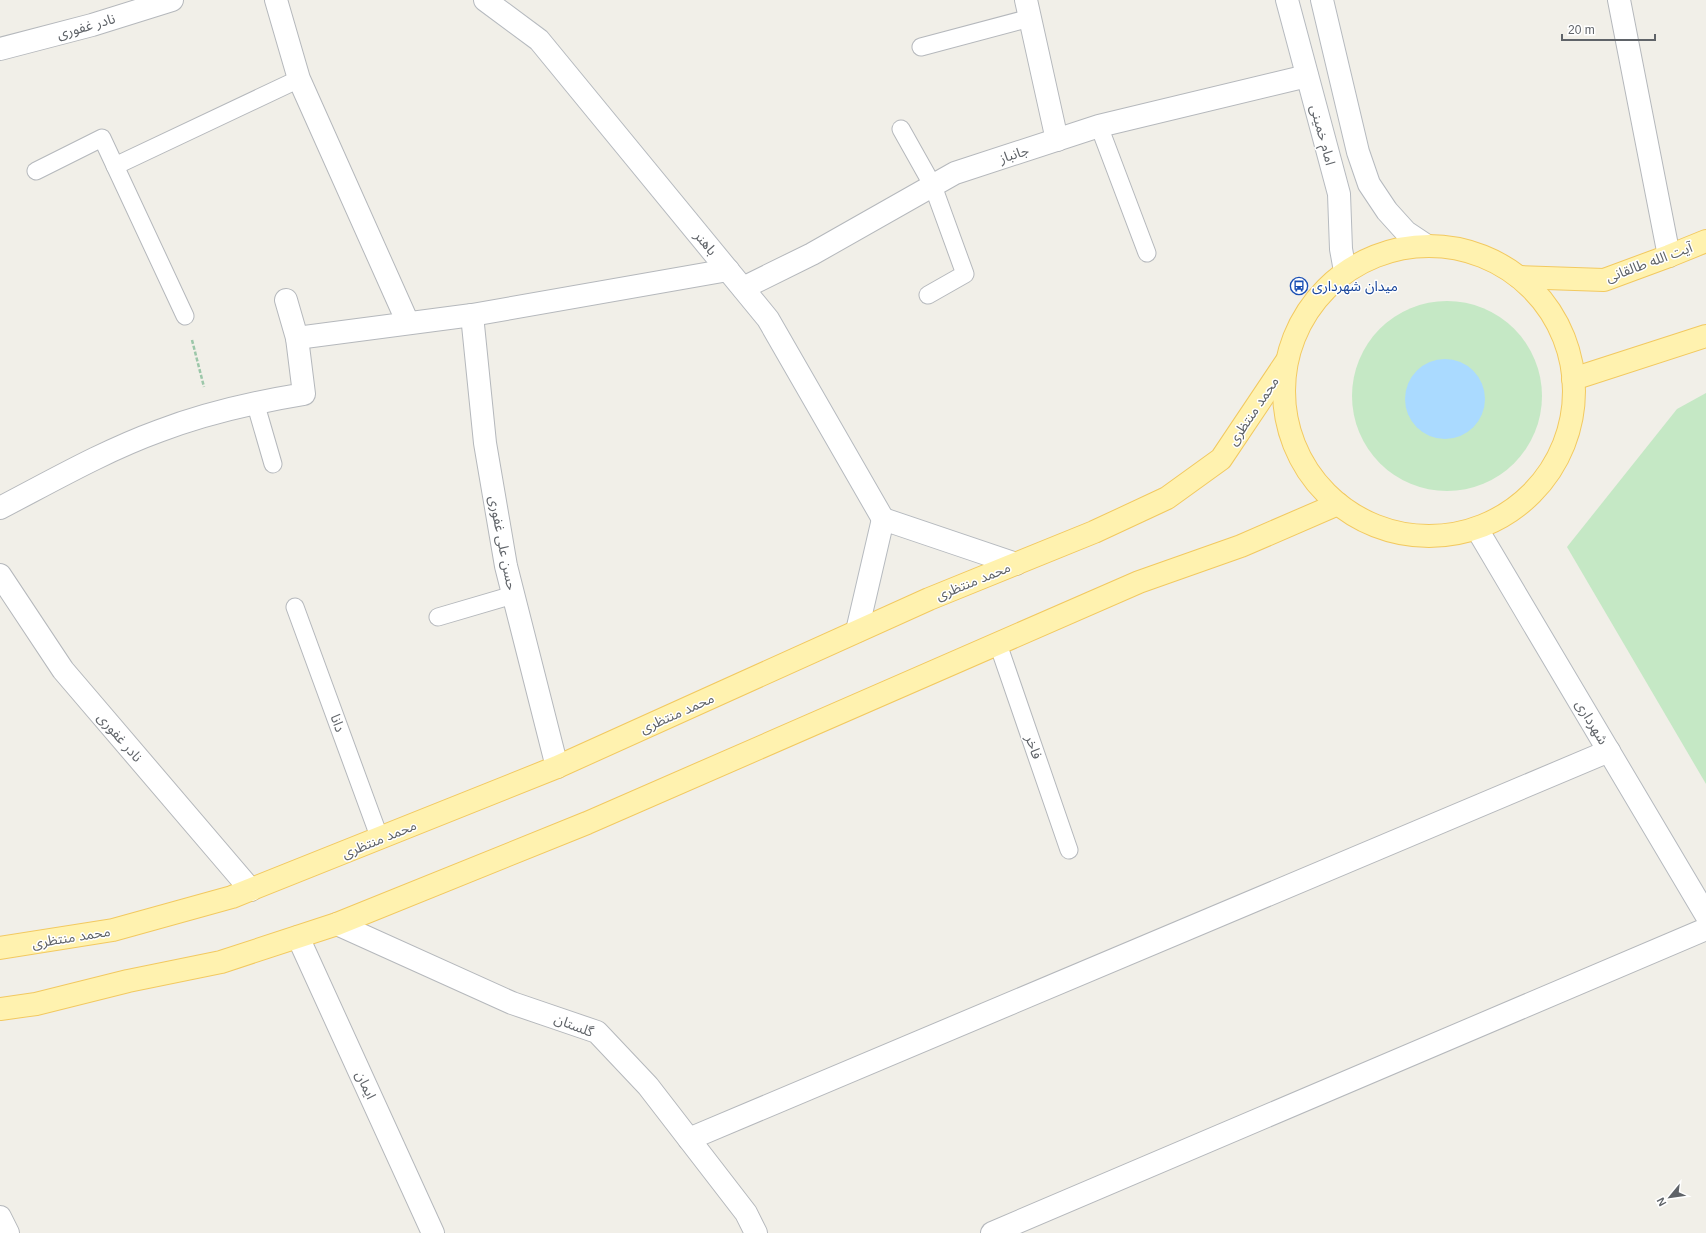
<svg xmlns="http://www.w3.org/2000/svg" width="1706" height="1233" font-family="Arial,'Noto Sans Arabic',sans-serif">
<rect width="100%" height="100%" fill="#f1efe8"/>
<g fill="#c5e8c5">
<circle cx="1447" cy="396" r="95"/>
<path d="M1706 393V784L1567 547 1677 409Z"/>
</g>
<circle fill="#aadaff" cx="1445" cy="399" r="40"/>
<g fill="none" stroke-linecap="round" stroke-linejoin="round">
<defs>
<g id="lane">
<path d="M921 47 1030 18"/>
<path d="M1099 126 1147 253"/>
<path d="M901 129 933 186 965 274 928 295"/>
<path d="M115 166 299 79"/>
<path d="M36 171 102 138 185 316"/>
<path d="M255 402 273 464"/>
<path d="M295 607 380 839"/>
<path d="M438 617 513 595"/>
<path d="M998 644 1069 850"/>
</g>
<g id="street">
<path d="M276 0 299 79 408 323"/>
<path d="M1026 0 1057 140"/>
<path d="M1619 0 1669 256"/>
<path d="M0 49 92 25 172 0"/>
<path d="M743 288 812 254 955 173 1099 126 1307 76"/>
<path d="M472 315 485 443 506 566 557 767"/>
<path d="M297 338 472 315 728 270"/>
<path d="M0 508C52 481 104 451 159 431 206 413 255 402 304 394L297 338 286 300"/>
<path d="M0 575 63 670 251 890"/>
<path d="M337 924 512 1003 597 1032 648 1086 746 1213 756 1233"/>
<path d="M298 937 433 1233"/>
<path d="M689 1139 1609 751"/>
<path d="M0 1217 8 1233"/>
<path d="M992 1233 1706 929"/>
</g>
<g id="secondary">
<path d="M485 0 539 40 768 319 883 519"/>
<path d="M1287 0 1339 194 1341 249 1345 271"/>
<path d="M1322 0 1358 152 1369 184 1387 211 1406 232 1427 246"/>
<path d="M1477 529 1706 915"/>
<path d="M857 631 883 519 1016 564"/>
</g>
<g id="primary">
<circle cx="1429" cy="391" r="145"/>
<path d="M1519 277 1604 280 1669 256 1706 241"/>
<path d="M1573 379 1706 336"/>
<path d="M0 948 113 930 232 897 557 767 929 599 1094 532 1167 498 1221 459 1286 362"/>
<path d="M0 1009 36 1004 128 981 221 962 337 924 587 823 1139 582 1241 546 1338 504"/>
</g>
</defs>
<use href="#lane" stroke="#b5b8bc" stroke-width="19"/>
<use href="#street" stroke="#b5b8bc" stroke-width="24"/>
<use href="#secondary" stroke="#b6babf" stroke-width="24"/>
<use href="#primary" stroke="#f2c960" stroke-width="24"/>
<path stroke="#9cc7a9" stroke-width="2.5" stroke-dasharray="4 2" stroke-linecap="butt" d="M192 340 204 387"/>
<use href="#lane" stroke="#fff" stroke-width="17"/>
<use href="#street" stroke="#fff" stroke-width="22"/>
<use href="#secondary" stroke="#fff" stroke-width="22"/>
<use href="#primary" stroke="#fff2af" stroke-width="22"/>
</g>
<defs>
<symbol id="bus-ring" viewBox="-11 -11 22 22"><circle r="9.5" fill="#fff" stroke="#1a4fb4" stroke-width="1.5"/><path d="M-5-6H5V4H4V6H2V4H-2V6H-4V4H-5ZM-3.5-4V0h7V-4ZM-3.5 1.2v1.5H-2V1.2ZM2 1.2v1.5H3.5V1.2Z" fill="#1a4fb4"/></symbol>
</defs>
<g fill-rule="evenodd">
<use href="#bus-ring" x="1289" y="276" width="20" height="20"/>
</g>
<g text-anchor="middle" stroke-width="3" stroke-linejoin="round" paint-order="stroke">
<g font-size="14" fill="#5f6368" stroke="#fff">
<text transform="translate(86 26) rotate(-16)" y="5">نادر غفوری</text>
<text transform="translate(1323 135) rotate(75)" y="5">امام خمینی</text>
<text transform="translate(1014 154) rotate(-18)" y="5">جانباز</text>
<text transform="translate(706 243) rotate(51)" y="5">باهنر</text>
<text transform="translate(1649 262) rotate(-20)" y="5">آیت الله طالقانی</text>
<text transform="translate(1253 411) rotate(-56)" y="5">محمد منتظری</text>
<text transform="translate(503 543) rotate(79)" y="5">حسن علی غفوری</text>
<text transform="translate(973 581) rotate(-22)" y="5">محمد منتظری</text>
<text transform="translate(677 713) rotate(-24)" y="5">محمد منتظری</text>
<text transform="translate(1592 722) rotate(59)" y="5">شهرداری</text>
<text transform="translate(338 723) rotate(70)" y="5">دانا</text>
<text transform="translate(120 737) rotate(49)" y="5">نادر غفوری</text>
<text transform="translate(1034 747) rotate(71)" y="5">فاخر</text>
<text transform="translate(379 839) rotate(-22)" y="5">محمد منتظری</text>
<text transform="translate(71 937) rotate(-9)" y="5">محمد منتظری</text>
<text transform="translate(574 1025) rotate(21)" y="5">گلستان</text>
<text transform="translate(366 1085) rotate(65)" y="5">ایمان</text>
</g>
<g font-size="14" fill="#164399" stroke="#fff" text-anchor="start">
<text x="1312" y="291">میدان شهرداری</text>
</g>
</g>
<g transform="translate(1670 1197) rotate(241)" stroke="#ffffff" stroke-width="3" paint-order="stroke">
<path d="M0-3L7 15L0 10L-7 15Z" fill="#5f6368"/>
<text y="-6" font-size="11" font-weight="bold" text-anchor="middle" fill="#5f6368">N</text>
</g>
<path d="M1562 34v6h93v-6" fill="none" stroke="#5f6368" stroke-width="2"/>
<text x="1568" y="34" font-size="12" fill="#5f6368" stroke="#ffffff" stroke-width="3" paint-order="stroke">20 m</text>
</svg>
